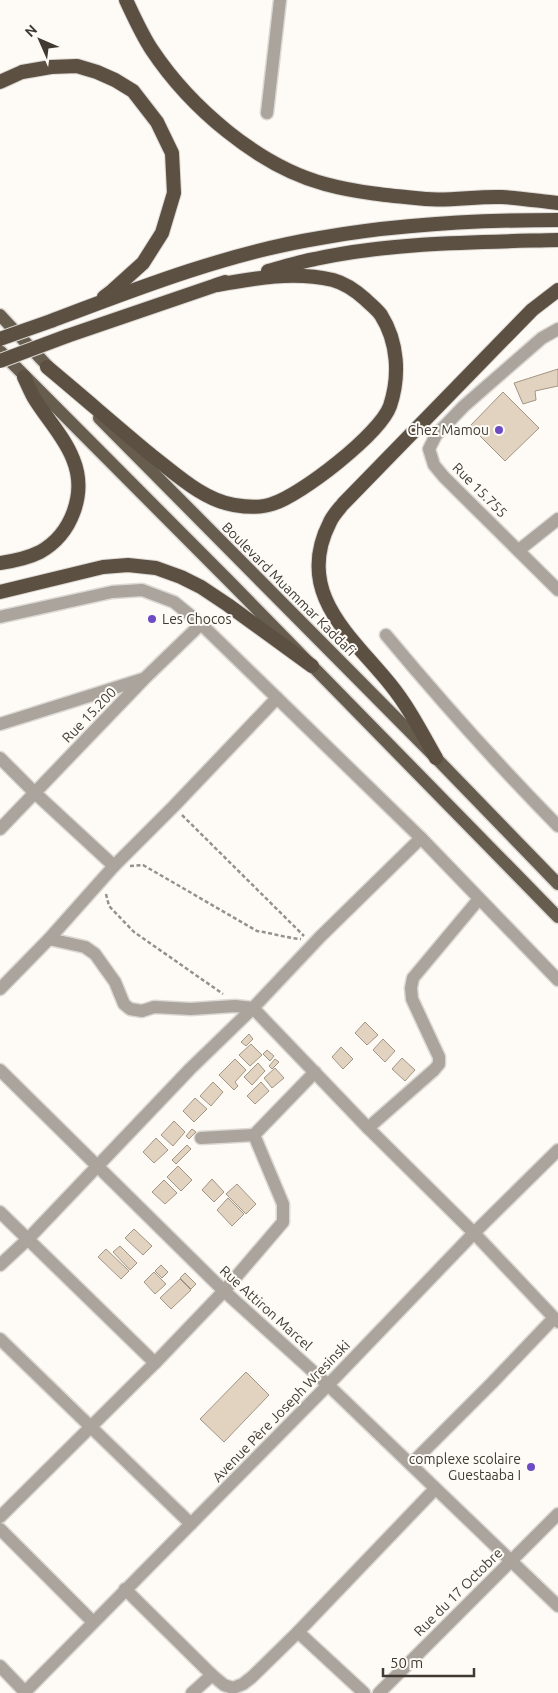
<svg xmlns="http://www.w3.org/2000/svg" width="558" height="1693" font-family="Ubuntu,sans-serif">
<rect width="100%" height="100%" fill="#fefbf7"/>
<g fill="#e1d3c0" stroke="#a29583">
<path d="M558 369V386L535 391 536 400 523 404 514 383Z"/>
<path d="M503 392 539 428 505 461 470 426Z"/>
<path d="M365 1022 378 1035 367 1045 355 1033Z"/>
<path d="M249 1034 253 1039 246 1046 241 1042Z"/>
<path d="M383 1039 395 1051 385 1062 373 1050Z"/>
<path d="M251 1044 262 1055 250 1066 239 1055Z"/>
<path d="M341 1047 353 1059 343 1069 332 1057Z"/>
<path d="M267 1050 274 1056 270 1061 263 1054Z"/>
<path d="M402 1058 415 1070 405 1081 392 1069Z"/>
<path d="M235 1059 246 1070 235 1082 238 1086 234 1090 219 1075Z"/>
<path d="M275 1059 279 1062 272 1069 269 1066Z"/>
<path d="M258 1063 265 1071 252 1085 244 1077Z"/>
<path d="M275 1068 284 1078 272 1088 264 1078Z"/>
<path d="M213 1082 223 1092 211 1106 200 1096Z"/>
<path d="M261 1082 269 1091 255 1104 247 1096Z"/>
<path d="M195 1098 207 1109 194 1122 183 1111Z"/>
<path d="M174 1121 185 1132 173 1146 161 1135Z"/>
<path d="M192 1129 196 1132 189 1139 186 1136Z"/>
<path d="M156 1138 168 1150 154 1163 143 1152Z"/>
<path d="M187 1145 191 1149 176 1164 172 1160Z"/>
<path d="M178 1166 192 1180 181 1191 167 1177Z"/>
<path d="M212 1179 224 1192 214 1202 202 1190Z"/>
<path d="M164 1180 177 1193 165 1204 152 1192Z"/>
<path d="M237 1184 256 1204 246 1214 226 1194Z"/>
<path d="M228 1198 244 1214 232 1226 217 1210Z"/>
<path d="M134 1229 152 1246 143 1255 125 1238Z"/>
<path d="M120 1246 137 1263 130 1270 113 1252Z"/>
<path d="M106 1249 129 1271 121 1279 98 1257Z"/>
<path d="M161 1265 168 1272 162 1278 155 1271Z"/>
<path d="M154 1272 166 1284 155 1294 144 1282Z"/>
<path d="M185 1273 196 1284 191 1289 180 1278Z"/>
<path d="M180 1279 191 1290 171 1309 160 1298Z"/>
<path d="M246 1372 269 1395 224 1442 200 1419Z"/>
</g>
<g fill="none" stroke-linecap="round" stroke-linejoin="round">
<defs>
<g id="minor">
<path d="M267 113 280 0"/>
<path d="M558 329 542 338 464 406 436 435 429 449 434 465 444 477 558 590"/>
<path d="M519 550 558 519"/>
<path d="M0 617 112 592 142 590 174 602 201 624 421 838 558 980"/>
<path d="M386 635C441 701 498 765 558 826"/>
<path d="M0 724 143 679"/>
<path d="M0 758 35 793 114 866"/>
<path d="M0 829 144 679 201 624"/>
<path d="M49 939 85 947 95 954 115 982 124 1004 130 1009 142 1011 154 1007 191 1009 235 1006 253 1008 368 1128 474 1233 558 1322"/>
<path d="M0 989 49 939 114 866 174 806 277 698"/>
<path d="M0 1070 224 1291 328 1385 558 1606"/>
<path d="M368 1128 434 1070 439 1064V1057L412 999 411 988 413 978 479 899"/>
<path d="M254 1135 315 1072"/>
<path d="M0 1212 155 1363"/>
<path d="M0 1265 28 1239 190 1069 253 1008 320 937 421 838"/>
<path d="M0 1339 191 1524"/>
<path d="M411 1464 492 1383 554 1318"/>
<path d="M0 1517 155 1363 224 1291 283 1222V1204L254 1135 201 1138"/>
<path d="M0 1529 93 1622"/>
<path d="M125 1589 212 1675 224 1685 233 1688 243 1684 252 1677 298 1632 435 1489"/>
<path d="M298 1632 364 1693"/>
<path d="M0 1666 25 1692"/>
<path d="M192 1693 212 1675"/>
<path d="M379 1693 558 1514"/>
</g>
<path id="tertiary" d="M24 1693 328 1385 474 1233 558 1150"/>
<g id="primary">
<path d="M0 315 55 374"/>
<path d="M0 351 231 583 558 917"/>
<path d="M99 418 436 758 558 884"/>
</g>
<g id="trunk">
<path d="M126 0C134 17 142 35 152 50 190 107 258 166 325 184 358 193 393 196 426 199 451 201 477 196 502 197 520 198 539 201 558 203"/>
<path d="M0 82 22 72 51 67 77 66 97 72 115 80 133 91 157 122 172 153 174 193 162 233 143 263 112 291 104 297"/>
<path d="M268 271C283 267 299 262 315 259 393 242 479 242 558 240"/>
<path d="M51 321C138 288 228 253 320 238 398 224 478 220 558 220"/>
<path d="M67 336 225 282"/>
<path d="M47 367C82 396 116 426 151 455 176 474 203 500 234 505 246 507 261 508 272 504 300 496 380 434 390 406 400 376 398 342 381 315 377 309 370 304 365 299 356 291 344 283 333 280 294 271 255 278 217 285"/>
<path d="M0 563C14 561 28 558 40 552 72 534 87 493 73 459 65 438 48 420 36 401 31 394 28 385 24 377"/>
<path d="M0 592 103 567 128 565 156 568 181 577 201 587 228 605 312 666"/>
<path d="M436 758C422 733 408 706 390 684 350 635 294 592 330 522 333 515 339 509 343 504L532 310 558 290"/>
</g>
</defs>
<use href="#minor" stroke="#dcd8d4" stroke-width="15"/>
<use href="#tertiary" stroke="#dcd8d4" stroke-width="15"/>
<use href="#primary" stroke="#dcd8d4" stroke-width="15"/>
<use href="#trunk" stroke="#dcd8d4" stroke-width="16"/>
<g stroke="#96918b" stroke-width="2.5" stroke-dasharray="4 2.5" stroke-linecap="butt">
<path d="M182 815 304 936"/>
<path d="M130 866 143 865 257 931C272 933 286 938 301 939"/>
<path d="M106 894 109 906 134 932 223 994"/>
</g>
<use href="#minor" stroke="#aaa49c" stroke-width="12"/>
<use href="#tertiary" stroke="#aaa49c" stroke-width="12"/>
<use href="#primary" stroke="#675d4f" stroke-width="12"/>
<use href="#trunk" stroke="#5c5042" stroke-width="14"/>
<defs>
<g id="trunk-bridge">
<path d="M0 339 51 321"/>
<path d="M0 361 67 336"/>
</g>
</defs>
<use href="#trunk-bridge" stroke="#dcd8d4" stroke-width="16" stroke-linecap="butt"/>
<use href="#trunk-bridge" stroke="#5c5042" stroke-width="14"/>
</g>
<g fill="#6c4bc4" stroke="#fefbf7" stroke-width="2">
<circle cx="499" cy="430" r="5"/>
<circle cx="152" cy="619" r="5"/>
<circle cx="531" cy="1467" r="5"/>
</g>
<g text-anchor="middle" stroke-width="4" stroke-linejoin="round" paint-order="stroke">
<g font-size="14" fill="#403a33" stroke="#fefbf7" text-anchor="end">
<text x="489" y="435">Chez Mamou</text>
<text x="162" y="624" text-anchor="start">Les Chocos</text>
<text x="521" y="1464">complexe scolaire<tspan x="521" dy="16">Guestaaba I</tspan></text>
</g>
<g font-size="14" fill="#403a33" stroke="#fefbf7">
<text transform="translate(480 490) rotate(45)" y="5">Rue 15.755</text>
<text transform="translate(289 589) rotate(45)" y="5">Boulevard Muammar Kaddafi</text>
<text transform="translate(89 715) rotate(-46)" y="5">Rue 15.200</text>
<text transform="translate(266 1308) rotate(42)" y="5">Rue Attiron Marcel</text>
<text transform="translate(281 1411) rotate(-46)" y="5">Avenue Père Joseph Wresinski</text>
<text transform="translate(458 1592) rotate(-45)" y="5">Rue du 17 Octobre</text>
</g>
</g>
<g transform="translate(40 40) rotate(315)" stroke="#fefbf7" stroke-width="4" paint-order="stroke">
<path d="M0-4L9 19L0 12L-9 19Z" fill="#403a33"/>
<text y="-8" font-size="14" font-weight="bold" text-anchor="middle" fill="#403a33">N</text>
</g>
<path d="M383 1668v8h91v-8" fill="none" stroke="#403a33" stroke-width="2.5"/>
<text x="390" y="1668" font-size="15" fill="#403a33" stroke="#fefbf7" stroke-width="4" paint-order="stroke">50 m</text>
</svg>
